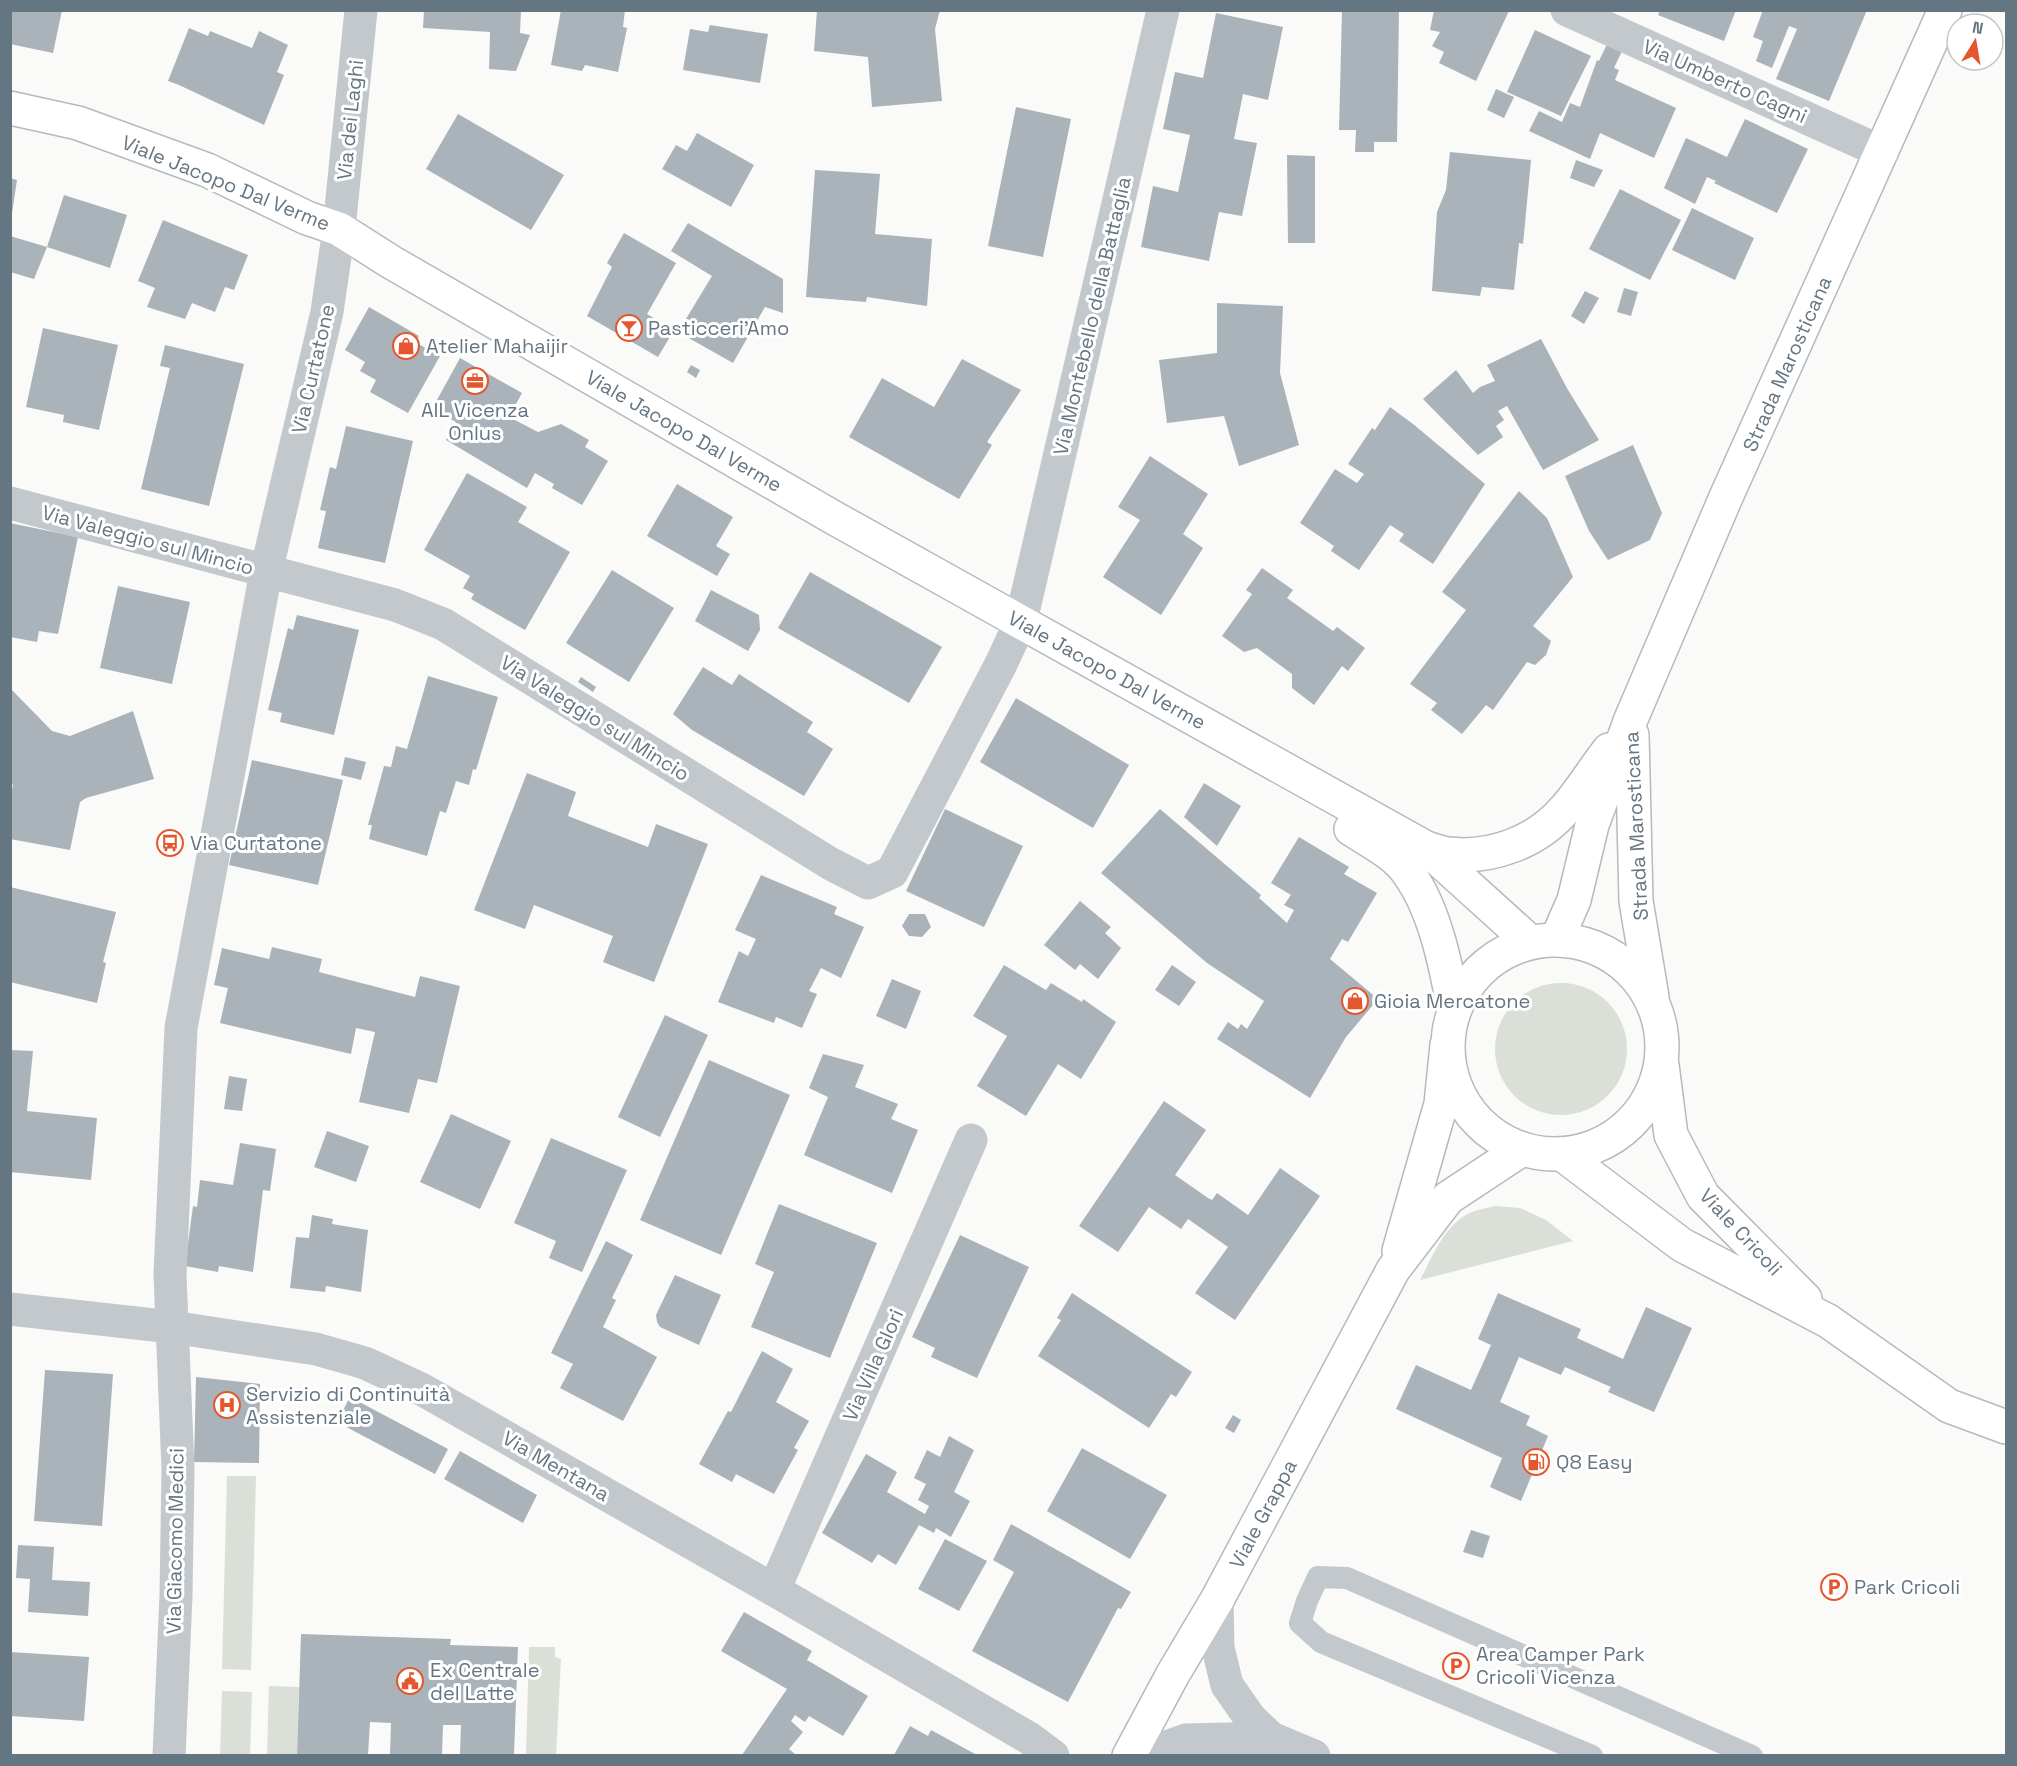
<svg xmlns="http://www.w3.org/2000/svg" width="2017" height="1766" font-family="'Space Grotesk',sans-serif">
<rect width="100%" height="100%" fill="#fafaf8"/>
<g fill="#dadfd7">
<circle cx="1561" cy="1049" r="66"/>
<path d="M1495 1206 1520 1208 1546 1220 1573 1241 1420 1280C1433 1256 1445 1223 1472 1212 1479 1209 1488 1208 1495 1206Z"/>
<path d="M227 1476H256L251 1670 222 1669Z"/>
<path d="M529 1647H555V1657L561 1659 556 1755H526Z"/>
<path d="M269 1686 299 1687 297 1755H267Z"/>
<path d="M222 1691 252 1692 250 1755H220Z"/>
</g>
<g fill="#aab3b9">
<path d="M10 10H62L53 53 10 44Z"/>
<path d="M424 10H521L520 33 530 35 516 71 489 69 490 32 423 28Z"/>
<path d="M561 10H625L623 27 627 28 618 72 585 65 582 71 551 65Z"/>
<path d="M817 10H940L935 29 942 101 872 107 868 57 814 51Z"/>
<path d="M1342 10H1399L1397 142H1374V152H1355L1356 130H1339Z"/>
<path d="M1434 10 1509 11 1476 81 1439 63 1444 52 1432 46 1440 32 1430 30Z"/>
<path d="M1660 10H1736L1724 41 1658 15Z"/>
<path d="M1763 10H1867L1829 101 1776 79 1797 29 1789 26 1772 68 1756 61 1763 41 1753 37Z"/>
<path d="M1216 13 1283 27 1268 100 1243 94 1234 139 1257 143 1242 216 1219 212 1209 261 1141 247 1153 186 1178 192 1190 135 1163 129 1175 72 1203 78Z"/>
<path d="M710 25 768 34 760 83 683 70 690 29 708 32Z"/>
<path d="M189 28 208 36 210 31 252 48 259 31 288 45 277 72 284 75 264 125 179 85 168 81Z"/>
<path d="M1535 30 1591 56 1561 116 1507 92Z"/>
<path d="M1607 44 1622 51 1614 68 1619 70 1615 80 1676 108 1654 158 1600 133 1590 159 1529 131 1539 111 1562 122 1570 103 1580 107 1597 60 1599 61Z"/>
<path d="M1496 89 1514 97 1504 118 1487 110Z"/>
<path d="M1016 107 1071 119 1043 257 988 246Z"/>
<path d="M458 114 564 175 531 230 426 169Z"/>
<path d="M1745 119 1808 149 1777 213 1714 183 1716 181 1707 177 1695 204 1664 188 1686 138 1727 157Z"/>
<path d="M697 133 754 165 731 207 662 169 676 145 687 151Z"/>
<path d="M1450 152 1531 160 1523 244 1519 243 1514 290 1482 287 1480 296 1432 291 1437 212 1446 190Z"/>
<path d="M1287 155 1315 156V243H1288Z"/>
<path d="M1576 160 1603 170 1594 187 1570 178Z"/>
<path d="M815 170 880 174 875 234 932 239 927 306 867 297 866 302 806 297Z"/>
<path d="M10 178 17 180 12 213H10Z"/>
<path d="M1620 189 1681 220 1650 280 1589 249Z"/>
<path d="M64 195 127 215 110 268 47 247Z"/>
<path d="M1692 208 1754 238 1735 280 1672 250Z"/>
<path d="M163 220 248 255 234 290 225 287 215 312 192 303 185 319 147 307 155 288 138 281Z"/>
<path d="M688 223 783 279V313L765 307 733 363 678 332 712 276 671 251Z"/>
<path d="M624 233 676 263 647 314 674 330 658 357 587 316 612 267 607 263Z"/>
<path d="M10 236 47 247 34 279 10 272Z"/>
<path d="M1624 288 1638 292 1631 316 1617 312Z"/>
<path d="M1585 291 1599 298 1584 324 1571 316Z"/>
<path d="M1217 303 1283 306 1280 373 1299 445 1239 466 1224 416 1167 423 1159 360 1217 353Z"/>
<path d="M369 307 419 336 415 342 440 356 408 413 370 392 376 380 360 371 365 362 345 350Z"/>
<path d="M43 328 118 345 99 430 63 422 64 415 26 407Z"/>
<path d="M1541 339 1568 390 1599 440 1543 470 1507 406 1498 411 1504 420 1496 426 1503 437 1478 455 1423 399 1456 370 1473 393 1480 387 1495 381 1487 365Z"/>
<path d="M165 345 244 364 209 506 141 489 170 368 160 366Z"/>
<path d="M460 358 522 393 509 417 538 432 561 424 589 440 585 447 608 461 582 505 552 488 554 484 535 473 527 488 446 440 456 422 432 409Z"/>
<path d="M962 359 1021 390 987 442 992 445 959 499 849 437 882 378 934 407Z"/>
<path d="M691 365 700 370 696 378 687 372Z"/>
<path d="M1390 407 1413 424 1485 484 1433 564 1399 541 1404 534 1390 525 1359 570 1331 551 1334 546 1300 523 1335 469 1357 483 1364 474 1348 464 1372 428 1375 430Z"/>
<path d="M346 426 413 441 385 563 318 548 326 511 320 510 330 467 336 469Z"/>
<path d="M1633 445 1662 513 1650 540 1608 560 1589 531 1565 476Z"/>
<path d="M1150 456 1208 494 1183 534 1203 548 1161 615 1103 577 1140 520 1118 507Z"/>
<path d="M467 473 527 507 518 522 570 552 525 630 471 599 474 594 463 588 470 576 424 550Z"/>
<path d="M677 484 733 517 716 546 730 554 717 576 647 536Z"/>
<path d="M1519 491 1547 518 1573 577 1533 626 1551 641 1546 655 1535 665 1527 662 1493 710 1486 705 1462 734 1431 710 1437 703 1410 684 1466 610 1442 592Z"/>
<path d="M10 523 78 537 58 634 39 631 37 642 10 637Z"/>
<path d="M1262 568 1293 590 1287 598 1333 631 1337 627 1365 648 1348 671 1342 666 1314 705 1292 688V674L1257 648 1244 652 1222 636 1252 594 1246 590Z"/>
<path d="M612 570 674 608 629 682 566 643Z"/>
<path d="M810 572 942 647 909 703 778 628Z"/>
<path d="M118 586 190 602 172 684 100 668Z"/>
<path d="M711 590 759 615 760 630 748 651 695 621Z"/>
<path d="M297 615 359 630 334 735 280 722 282 713 268 710 288 628 293 630Z"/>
<path d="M703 667 732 685 739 674 813 722 807 732 833 749 804 796 692 730 673 714Z"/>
<path d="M428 676 498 697 476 770 473 769 469 785 456 781 446 813 440 811 427 856 369 839 372 825H368L384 766 391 767 396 746 407 749Z"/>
<path d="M581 677 596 687 593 692 578 682Z"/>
<path d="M10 688 52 731 70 736 133 711 154 779 86 798 80 802 70 850 10 839V800L13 785 10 782Z"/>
<path d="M1016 698 1129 765 1093 828 980 762Z"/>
<path d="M345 757 366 762 361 780 341 775Z"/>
<path d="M252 760 343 780 318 885 229 865Z"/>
<path d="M527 773 576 792 568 816 648 847 656 824 708 844 654 982 603 962 613 936 534 905 525 929 474 910Z"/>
<path d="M1204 783 1241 806 1217 846 1184 817Z"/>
<path d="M945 809 1023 846 984 927 906 891Z"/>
<path d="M1160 809 1261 895 1259 898 1287 923 1294 910 1284 905 1291 895 1271 883 1299 837 1349 867 1344 874 1377 893 1348 942 1342 939 1330 959 1378 999 1346 1037 1310 1098 1217 1039 1228 1022 1238 1029 1241 1024 1247 1029 1264 1001 1207 963 1101 873Z"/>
<path d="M761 875 837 907 834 914 864 927 841 978 821 968 809 991 817 994 802 1028 776 1017 774 1023 718 1002 739 951 748 956 756 939 735 930Z"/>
<path d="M10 887 116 912 103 962 106 963 97 1003 10 982Z"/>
<path d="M1080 901 1111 927 1105 933 1121 948 1098 979 1080 964 1075 970 1044 945Z"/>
<path d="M909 914H925L931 927 922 937 909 936 902 926Z"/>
<path d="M272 947 322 959 319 972 415 997 420 976 460 986 437 1083 418 1079 409 1113 359 1102 375 1032 356 1028 351 1054 220 1023 228 988 214 985 222 948 269 959Z"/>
<path d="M1004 965 1046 990 1051 983 1082 1002 1083 999 1116 1022 1081 1079 1058 1064 1026 1116 977 1086 1007 1036 973 1016Z"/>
<path d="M1172 965 1196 982 1179 1006 1155 990Z"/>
<path d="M892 979 921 991 906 1029 876 1016Z"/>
<path d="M665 1015 708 1035 660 1137 618 1117Z"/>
<path d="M10 1050 33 1051 27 1111 97 1118 91 1180 10 1172Z"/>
<path d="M823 1054 864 1065 855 1087 898 1104 891 1119 918 1130 892 1193 804 1155 828 1097 809 1088Z"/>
<path d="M709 1060 790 1095 721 1255 640 1220Z"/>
<path d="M229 1076 247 1079 242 1111 224 1109Z"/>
<path d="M1164 1101 1206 1130 1175 1175 1208 1198 1212 1200 1217 1193 1248 1215 1280 1168 1320 1196 1235 1320 1195 1293 1228 1247 1188 1219 1181 1229 1149 1207 1118 1252 1079 1226Z"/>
<path d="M451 1114 511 1141 480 1209 420 1182Z"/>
<path d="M327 1131 369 1146 356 1182 314 1167Z"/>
<path d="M551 1138 627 1170 582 1272 549 1258 556 1241 514 1223Z"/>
<path d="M240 1143 276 1149 270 1191 263 1190 253 1272 219 1266 218 1272 185 1266 193 1206 197 1207 200 1180 233 1185Z"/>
<path d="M779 1204 877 1243 830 1358 751 1327 774 1272 755 1264Z"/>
<path d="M312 1215 333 1219 332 1224 368 1230 361 1292 326 1286 325 1292 290 1288 296 1237 309 1238Z"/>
<path d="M960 1235 1029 1267 977 1378 931 1357 935 1348 912 1337Z"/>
<path d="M606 1241 633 1255 612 1298 616 1300 603 1327 657 1357 623 1421 560 1388 573 1364 551 1353Z"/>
<path d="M675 1275 721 1295 699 1345 660 1327 657 1322 656 1315Z"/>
<path d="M1072 1293 1192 1372 1176 1397 1171 1394 1149 1428 1038 1356 1061 1320 1057 1318Z"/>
<path d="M1498 1293 1581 1329 1577 1338 1623 1359 1646 1307 1692 1328 1654 1412 1608 1392 1611 1387 1565 1367 1561 1375 1519 1357 1500 1402 1530 1416 1526 1425 1548 1436 1521 1501 1490 1487 1502 1458 1396 1409 1416 1365 1471 1390 1491 1345 1478 1339Z"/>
<path d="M762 1351 793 1369 776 1402 809 1421 794 1448 798 1450 774 1494 736 1474 732 1482 699 1464 728 1411 731 1412Z"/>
<path d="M45 1370 113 1374 102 1526 34 1521Z"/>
<path d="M196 1377 260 1384 259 1463 194 1462Z"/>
<path d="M350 1397 448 1449 435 1474 337 1422Z"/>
<path d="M1233 1415 1241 1420 1234 1433 1225 1428Z"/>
<path d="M949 1436 974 1450 954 1492 970 1501 951 1537 936 1528 934 1533 919 1525 896 1565 878 1554 872 1563 822 1533 866 1454 897 1472 887 1492 925 1514 929 1506 918 1500 926 1484 914 1478 927 1450 940 1457Z"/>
<path d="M1082 1448 1167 1495 1130 1559 1047 1511Z"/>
<path d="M460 1451 537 1495 523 1523 444 1479Z"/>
<path d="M1011 1524 1131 1592 1121 1609 1118 1608 1068 1702 972 1651 1014 1572 993 1560Z"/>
<path d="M1471 1530 1490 1536 1483 1558 1463 1552Z"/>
<path d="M945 1539 987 1561 959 1611 918 1589Z"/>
<path d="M18 1545 54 1547 52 1580 90 1582 88 1616 28 1612 30 1579 16 1578Z"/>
<path d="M744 1612 812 1651 807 1660 868 1696 843 1736 809 1716 805 1722 795 1715 791 1721 803 1732 789 1749 796 1755H742L787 1689 721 1651Z"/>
<path d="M301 1634 451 1639 450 1645 518 1647 514 1755H460L461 1725H443L442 1755H390L391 1723 370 1722 368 1755H297Z"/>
<path d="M10 1652 89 1657 84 1721 10 1716Z"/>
<path d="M910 1726 928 1736 931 1730 977 1755H894Z"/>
</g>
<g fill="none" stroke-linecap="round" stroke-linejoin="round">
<defs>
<g id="secondary">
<path d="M1399 1251 1441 1104 1447 1045"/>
<path d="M1129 1756 1173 1674 1217 1600 1393 1270 1448 1198 1522 1149"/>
</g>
<g id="primary">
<path d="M10 108 78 123 207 170 307 218 339 229 391 262 836 519 1426 848 1530 942"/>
<path d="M1632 735 1636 901 1652 997"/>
<path d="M1351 829C1371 842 1396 854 1409 874 1435 910 1446 966 1454 1009"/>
<path d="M1426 848C1433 850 1441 853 1448 854 1491 859 1537 842 1565 809 1581 791 1594 769 1609 750"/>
<path d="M1557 939 1574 900 1592 825 1631 719 1726 497 1945 10"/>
<circle cx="1555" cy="1047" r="107"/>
<path d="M1662 1065 1671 1135 1703 1196 1805 1299"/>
<path d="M1562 1154 1682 1245 1828 1321 1949 1406 2006 1427"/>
</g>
</defs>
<use href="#secondary" stroke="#b3babf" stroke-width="36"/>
<use href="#primary" stroke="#b5babe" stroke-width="36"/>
<path stroke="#c3c8cc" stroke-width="22" d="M1592 1756 1321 1642 1300 1623 1307 1601 1318 1577 1347 1578 1752 1756"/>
<g stroke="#c3c8cc" stroke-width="33">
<path d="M1567 10 1882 152"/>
<path d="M10 503 395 605 443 624 831 864 868 883 892 872 1001 664 1021 621 1163 10"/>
<path d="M10 1309 172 1327 316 1349 365 1363 423 1390 774 1590 1029 1738 1053 1756"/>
<path d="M774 1590 971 1140"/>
<path d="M1217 1600 1218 1648 1227 1685 1250 1718 1271 1738 1314 1756"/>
<path d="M169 1756 176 1595 178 1469 170 1275 181 1028 266 572 327 312 339 229"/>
<path d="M1141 1756 1186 1740 1271 1738"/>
</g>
<path stroke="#c3c8cc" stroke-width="33" d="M339 229 361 10"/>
<use href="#secondary" stroke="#fff" stroke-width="33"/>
<use href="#primary" stroke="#fff" stroke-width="33"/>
</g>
<defs>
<symbol id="bar-ring" viewBox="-11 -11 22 22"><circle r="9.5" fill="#fff" stroke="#e4572e" stroke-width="1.5"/><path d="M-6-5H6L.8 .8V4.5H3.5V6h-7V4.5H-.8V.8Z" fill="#e4572e"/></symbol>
<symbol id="shop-ring" viewBox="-11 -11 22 22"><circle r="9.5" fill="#fff" stroke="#e4572e" stroke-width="1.5"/><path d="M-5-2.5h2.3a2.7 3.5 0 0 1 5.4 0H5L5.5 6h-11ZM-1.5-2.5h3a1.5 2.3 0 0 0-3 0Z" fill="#e4572e"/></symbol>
<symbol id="office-ring" viewBox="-11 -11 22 22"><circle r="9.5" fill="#fff" stroke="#e4572e" stroke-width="1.5"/><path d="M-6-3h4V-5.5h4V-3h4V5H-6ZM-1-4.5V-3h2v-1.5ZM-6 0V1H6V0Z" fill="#e4572e"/></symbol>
<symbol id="bus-ring" viewBox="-11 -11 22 22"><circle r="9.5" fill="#fff" stroke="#e4572e" stroke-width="1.5"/><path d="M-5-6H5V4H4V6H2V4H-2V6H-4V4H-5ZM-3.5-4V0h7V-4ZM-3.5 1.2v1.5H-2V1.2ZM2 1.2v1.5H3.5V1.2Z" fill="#e4572e"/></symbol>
<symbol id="hospital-ring" viewBox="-11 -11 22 22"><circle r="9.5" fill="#fff" stroke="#e4572e" stroke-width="1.5"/><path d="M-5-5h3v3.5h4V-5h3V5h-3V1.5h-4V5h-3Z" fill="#e4572e"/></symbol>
<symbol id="fuel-ring" viewBox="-11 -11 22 22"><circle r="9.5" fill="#fff" stroke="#e4572e" stroke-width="1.5"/><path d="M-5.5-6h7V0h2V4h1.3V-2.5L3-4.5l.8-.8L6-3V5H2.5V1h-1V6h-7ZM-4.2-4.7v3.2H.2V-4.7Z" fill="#e4572e"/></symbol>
<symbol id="parking-ring" viewBox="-11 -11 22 22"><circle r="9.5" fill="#fff" stroke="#e4572e" stroke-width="1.5"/><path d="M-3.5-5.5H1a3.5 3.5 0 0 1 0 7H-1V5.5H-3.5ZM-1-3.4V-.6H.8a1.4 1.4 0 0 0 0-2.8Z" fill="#e4572e"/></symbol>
<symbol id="civic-ring" viewBox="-11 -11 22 22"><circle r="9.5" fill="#fff" stroke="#e4572e" stroke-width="1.5"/><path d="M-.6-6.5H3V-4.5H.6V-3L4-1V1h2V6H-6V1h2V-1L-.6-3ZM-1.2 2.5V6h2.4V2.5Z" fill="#e4572e"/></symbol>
</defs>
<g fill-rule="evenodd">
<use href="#bar-ring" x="614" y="313" width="30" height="30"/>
<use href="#shop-ring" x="391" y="331" width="30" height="30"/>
<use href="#office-ring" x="460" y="366" width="30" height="30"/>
<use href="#bus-ring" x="155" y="828" width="30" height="30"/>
<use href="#shop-ring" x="1340" y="986" width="30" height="30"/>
<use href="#hospital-ring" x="212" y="1390" width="30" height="30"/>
<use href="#fuel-ring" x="1521" y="1447" width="30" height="30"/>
<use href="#parking-ring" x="1819" y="1572" width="30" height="30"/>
<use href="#parking-ring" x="1441" y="1651" width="30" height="30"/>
<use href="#civic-ring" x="395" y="1666" width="30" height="30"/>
</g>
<g text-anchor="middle" stroke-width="6" stroke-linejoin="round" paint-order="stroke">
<g font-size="20" fill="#657683" stroke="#fff">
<text transform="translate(1725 81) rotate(24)" y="7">Via Umberto Cagni</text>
<text transform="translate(350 120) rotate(-84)" y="7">Via dei Laghi</text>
<text transform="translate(226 183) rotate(22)" y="7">Viale Jacopo Dal Verme</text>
<text transform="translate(1092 316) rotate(-77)" y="7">Via Montebello della Battaglia</text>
<text transform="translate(1787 364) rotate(-66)" y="7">Strada Marosticana</text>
<text transform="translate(313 369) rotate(-77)" y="7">Via Curtatone</text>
<text transform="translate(684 431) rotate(30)" y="7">Viale Jacopo Dal Verme</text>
<text transform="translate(148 540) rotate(15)" y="7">Via Valeggio sul Mincio</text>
<text transform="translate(1107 670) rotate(29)" y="7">Viale Jacopo Dal Verme</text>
<text transform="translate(595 718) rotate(32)" y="7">Via Valeggio sul Mincio</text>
<text transform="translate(1636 826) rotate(-93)" y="7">Strada Marosticana</text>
<text transform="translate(1741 1232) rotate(47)" y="7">Viale Cricoli</text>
<text transform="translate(873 1365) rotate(-66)" y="7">Via Villa Glori</text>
<text transform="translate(556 1466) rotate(30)" y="7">Via Mentana</text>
<text transform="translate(1263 1514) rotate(-62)" y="7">Viale Grappa</text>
<text transform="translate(175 1541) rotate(-89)" y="7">Via Giacomo Medici</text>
</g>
<g font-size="20" fill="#657683" stroke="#fff" text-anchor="start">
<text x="648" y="335">Pasticceri'Amo</text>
<text x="426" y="353">Atelier Mahaijir</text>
<text x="475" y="417" text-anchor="middle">AIL Vicenza<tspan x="475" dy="23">Onlus</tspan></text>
<text x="190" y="850">Via Curtatone</text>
<text x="1374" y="1008">Gioia Mercatone</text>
<text x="246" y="1401">Servizio di Continuità<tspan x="246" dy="23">Assistenziale</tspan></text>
<text x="1556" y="1469">Q8 Easy</text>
<text x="1854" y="1594">Park Cricoli</text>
<text x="1476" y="1661">Area Camper Park<tspan x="1476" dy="23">Cricoli Vicenza</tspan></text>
<text x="430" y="1677">Ex Centrale<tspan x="430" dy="23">del Latte</tspan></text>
</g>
</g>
<rect width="2017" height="1766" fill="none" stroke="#657683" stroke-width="24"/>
<g transform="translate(1975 42) rotate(11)"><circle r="28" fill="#ffffff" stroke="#c1c8cd" stroke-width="1.5"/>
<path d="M0-4.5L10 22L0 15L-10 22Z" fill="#e4572e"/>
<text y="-9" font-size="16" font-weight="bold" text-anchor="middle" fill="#657683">N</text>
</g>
</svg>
